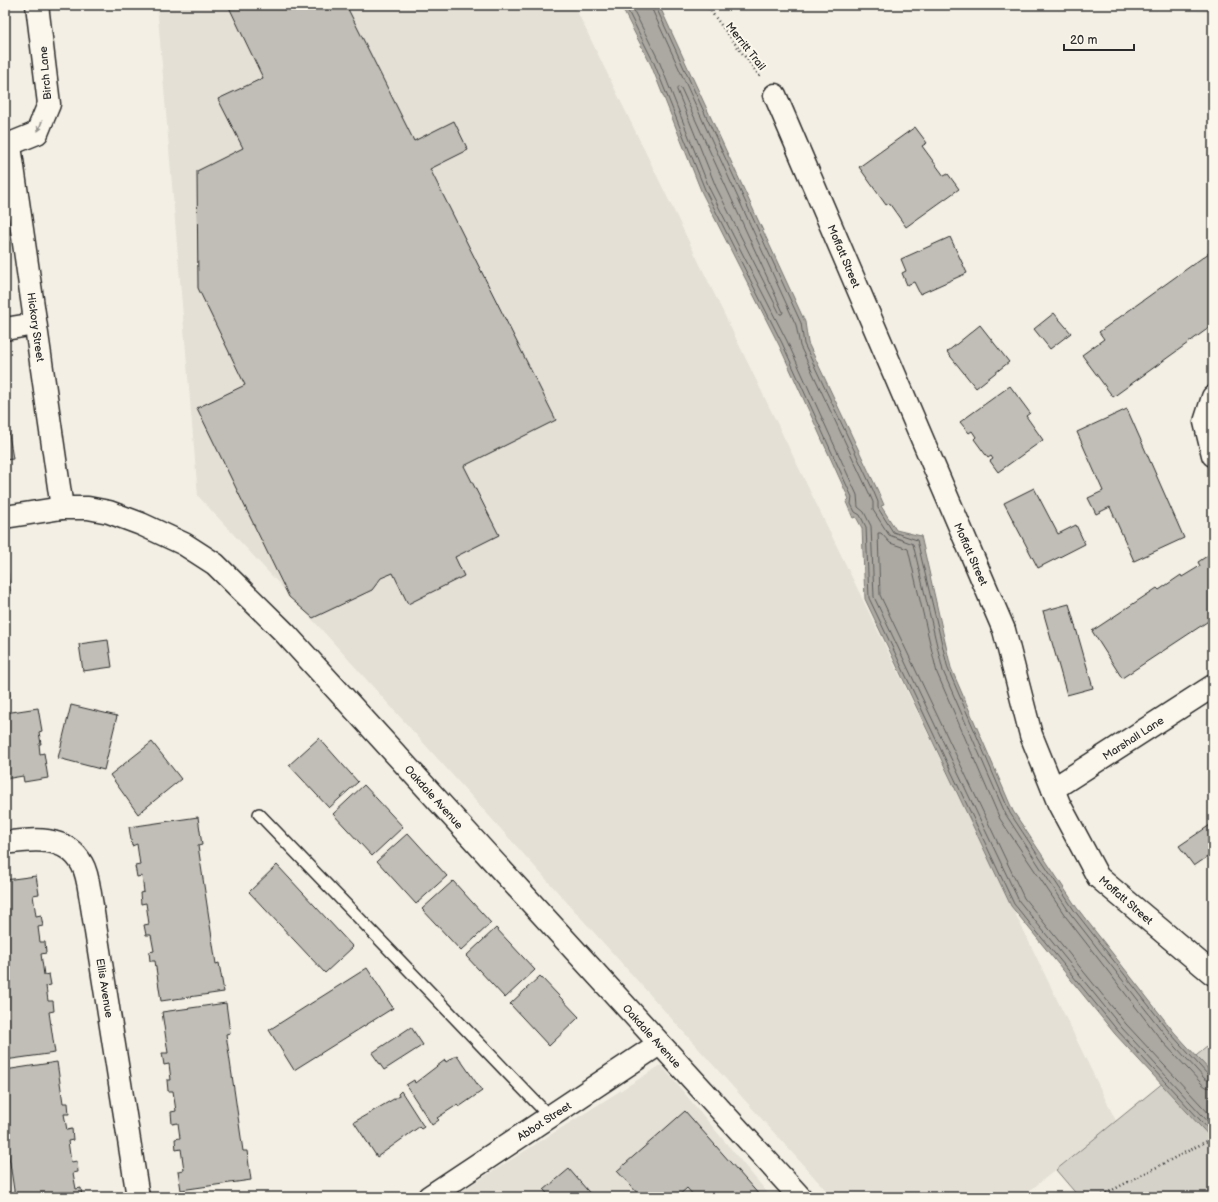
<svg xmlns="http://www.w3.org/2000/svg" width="1218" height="1202" font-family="'Balsamiq Sans',sans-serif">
<rect width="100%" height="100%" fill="#f3efe4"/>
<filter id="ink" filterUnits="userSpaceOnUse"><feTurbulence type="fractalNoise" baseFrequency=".025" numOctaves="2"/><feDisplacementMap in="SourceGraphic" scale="8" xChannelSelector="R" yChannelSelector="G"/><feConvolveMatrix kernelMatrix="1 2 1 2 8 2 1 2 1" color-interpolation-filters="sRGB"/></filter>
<g filter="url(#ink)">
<g fill="#e4e0d6">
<path d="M157 5H574L1116 1121 1022 1197H832L321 629 198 496Z"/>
<path d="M1145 5H1213V13Z"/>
<path d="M661 1065 771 1197H452Z"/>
</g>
<path fill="#d5d2c9" stroke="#807e7a" d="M1213 1042V1197H1079L1056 1170Z"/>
<path fill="#aca9a2" stroke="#787772" d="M618 5H659L805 322 808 343 877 489 884 505 881 506 896 530 921 536 951 668 1013 811 1077 908 1174 1032 1213 1074V1140L1115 1034 1011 906 865 599 862 528 856 517 853 518 846 502 849 499 779 345 702 193 651 65 622 8Z"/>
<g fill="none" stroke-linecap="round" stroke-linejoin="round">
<g stroke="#5f5d5b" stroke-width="1">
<path d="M625 5 654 63 706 192 782 343 852 497 851 504 855 512 860 515 866 527 869 598 1014 904 1118 1031 1213 1134"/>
<path d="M631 5 659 61 710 190 787 341 857 495 858 507 864 512 871 526 874 597 1019 901 1122 1028 1213 1127"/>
<path d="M650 5 796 325 800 346 869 493 873 502V510L889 535 913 544 943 671 1006 815 1070 913 1167 1037 1205 1079 1213 1082"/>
<path d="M655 5 801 323 804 344 873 490 878 502V508L893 532 917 540 948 669 1010 813 1074 910 1171 1034 1208 1075 1213 1077"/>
<path d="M678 87 681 88 783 312 782 314H780L716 187 677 90Z"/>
<path d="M1213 1088 1206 1087 1201 1083 1162 1041 1066 917 1000 819 937 673 908 549 890 543 881 533H878L880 595 1024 898 1126 1024 1213 1118"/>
</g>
</g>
<g fill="#c0beb6" stroke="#2b2b2b">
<path d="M228 5H346L414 141 454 121 468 150 430 169 556 420 464 466 499 535 455 557 464 576 408 604 393 573 381 578 372 590 313 618 289 597 197 408 245 385 198 288 197 171 243 148 218 99 263 78Z"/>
<path d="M915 127 927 143 922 146 944 176 948 174 959 189 906 227 889 203 886 205 859 167Z"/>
<path d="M950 237 967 273 920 294 914 282 907 285 902 273 906 271 901 259Z"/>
<path d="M1213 250V325L1113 397 1082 355 1104 339 1099 332Z"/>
<path d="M1054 313 1071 333 1050 349 1034 329Z"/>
<path d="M980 325 1009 362 976 388 947 352Z"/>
<path d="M1010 386 1030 413 1026 416 1043 440 998 472 990 461 993 459 991 456 988 458 974 439 976 437 972 431 969 433 960 422Z"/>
<path d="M5 409 13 459 5 460Z"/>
<path d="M1127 409 1184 538 1134 561 1110 507 1096 514 1088 498 1103 491 1077 432Z"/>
<path d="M1034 488 1058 534 1076 525 1085 544 1038 568 1004 503Z"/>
<path d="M1213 552V618L1122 678 1092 631 1157 588 1159 590 1181 575 1182 577 1200 566 1198 562Z"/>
<path d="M5 566H7L10 591H5Z"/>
<path d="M1069 604 1093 688 1067 695 1043 611Z"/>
<path d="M108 640 112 667 83 671 79 644Z"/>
<path d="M6 667 10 696 5 697V668Z"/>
<path d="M71 705 117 716 104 770 58 758Z"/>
<path d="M38 708 42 731 39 732 41 744H39L40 754 44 753 48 778 24 782 23 776 5 779V713Z"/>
<path d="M319 738 358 782 329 808 289 765Z"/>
<path d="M152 742 181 779 138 814 110 775Z"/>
<path d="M364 785 403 827 372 856 333 814Z"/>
<path d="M198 817 202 845 198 846 216 964 219 963 224 992 161 1001 155 961H150L149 952 154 951 151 935H146L144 925 149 924 146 903 141 904 140 893 144 892 142 876 137 877 135 866 140 865 137 844 132 846 129 827Z"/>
<path d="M1213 823V853L1194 866 1179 846Z"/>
<path d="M408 833 447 876 416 904 377 861Z"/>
<path d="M277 865 353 947 325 973 249 892Z"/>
<path d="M36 876 39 894 33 895 36 916 41 915 43 926 38 927 40 942H45L46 953 41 954 44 975 49 974 51 985 46 986 48 1001H53L54 1011 49 1012 55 1053 5 1060V880Z"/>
<path d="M453 881 491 923 461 951 422 909Z"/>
<path d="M496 928 535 970 505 998 466 956Z"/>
<path d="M367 968 393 1008 294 1070 269 1030Z"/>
<path d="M540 976 579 1017 549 1046 510 1004Z"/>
<path d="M226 1003 230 1033 226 1034 243 1151H247L251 1180 181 1190 178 1171 184 1170 181 1149 176 1150 175 1139 180 1138 178 1123 172 1124 171 1112 176 1111 173 1091H168L167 1080H171L169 1064 164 1065 162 1053H168L162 1012Z"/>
<path d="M411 1027 423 1045 384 1070 372 1053Z"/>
<path d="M457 1055 482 1091 459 1107 457 1105 437 1118 439 1120 432 1125 406 1085 414 1080 415 1083 445 1060 446 1062Z"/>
<path d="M57 1062 63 1103H68L69 1114H64L67 1130 72 1129 73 1140 68 1141 71 1162 77 1161 78 1172 73 1173 76 1189 81 1188 82 1197H15L5 1129V1070Z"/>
<path d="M401 1091 424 1127 421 1129 419 1127 377 1157 354 1122 399 1096 398 1094Z"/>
<path d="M685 1111 761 1197H695L687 1188 677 1197H641L617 1171Z"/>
<path d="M569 1169 593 1197H550L544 1190Z"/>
</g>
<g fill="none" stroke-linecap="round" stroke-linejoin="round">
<defs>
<path id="service" d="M259 814 551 1118"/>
<g id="minor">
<path d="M775 95 1004 630 1031 735 1059 804 1098 877 1213 974"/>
<path d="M5 146 37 133 49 104 37 5"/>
<path d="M10 146 62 508"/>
<path d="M5 329 35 324"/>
<path d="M1213 397 1205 422 1213 455"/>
<path d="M1053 789 1213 686"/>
<path d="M5 843C33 839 66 835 82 864 88 874 89 889 91 900L138 1197"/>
<path d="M429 1197 659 1044"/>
</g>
<path id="tertiary" d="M5 517 62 508H88L109 512 141 524 184 544 215 564 284 632 800 1197"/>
</defs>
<use href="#service" stroke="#2b2b2b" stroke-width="14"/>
<use href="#minor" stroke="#2b2b2b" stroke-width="25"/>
<use href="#tertiary" stroke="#2b2b2b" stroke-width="25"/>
<g stroke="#2b2b2b" stroke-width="2.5" stroke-dasharray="1 3" stroke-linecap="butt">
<path d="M706 5 761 78"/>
<path d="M1208 1140 1213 1146"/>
<path d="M1099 1197 1213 1138"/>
</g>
<use href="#service" stroke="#fbf7ec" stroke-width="11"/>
<use href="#minor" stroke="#fbf7ec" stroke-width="22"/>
<use href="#tertiary" stroke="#fbf7ec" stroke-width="22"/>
</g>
<defs><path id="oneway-solid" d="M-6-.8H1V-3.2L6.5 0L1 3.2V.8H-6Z"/></defs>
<use fill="#93918c" href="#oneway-solid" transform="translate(40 126) rotate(112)"/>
</g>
<g text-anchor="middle" stroke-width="4" stroke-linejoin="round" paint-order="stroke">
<g font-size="11" fill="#2b2b2b" stroke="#fbf7ec">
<text transform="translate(746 46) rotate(52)" y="4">Merritt Trail</text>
<text transform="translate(45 73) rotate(-95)" y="4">Birch Lane</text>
<text transform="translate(844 256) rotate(67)" y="4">Moffatt Street</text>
<text transform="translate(36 327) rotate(82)" y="4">Hickory Street</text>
<text transform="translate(971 554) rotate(66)" y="4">Moffatt Street</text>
<text transform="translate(1133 738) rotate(-33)" y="4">Marshall Lane</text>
<text transform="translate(434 797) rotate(48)" y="4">Oakdale Avenue</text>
<text transform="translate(1126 900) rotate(41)" y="4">Moffatt Street</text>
<text transform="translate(105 988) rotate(81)" y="4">Ellis Avenue</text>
<text transform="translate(652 1036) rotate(48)" y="4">Oakdale Avenue</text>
<text transform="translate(544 1121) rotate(-33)" y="4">Abbot Street</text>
</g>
</g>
<rect width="1218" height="1202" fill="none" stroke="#fbf7ec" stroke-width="20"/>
<rect x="10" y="10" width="1198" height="1182" fill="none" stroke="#2b2b2b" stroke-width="1.5" filter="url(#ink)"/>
<path d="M1064 44v6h70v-6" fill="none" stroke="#2b2b2b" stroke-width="2"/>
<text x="1070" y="44" font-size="12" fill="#2b2b2b" stroke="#fbf7ec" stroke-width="3" paint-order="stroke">20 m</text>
</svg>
